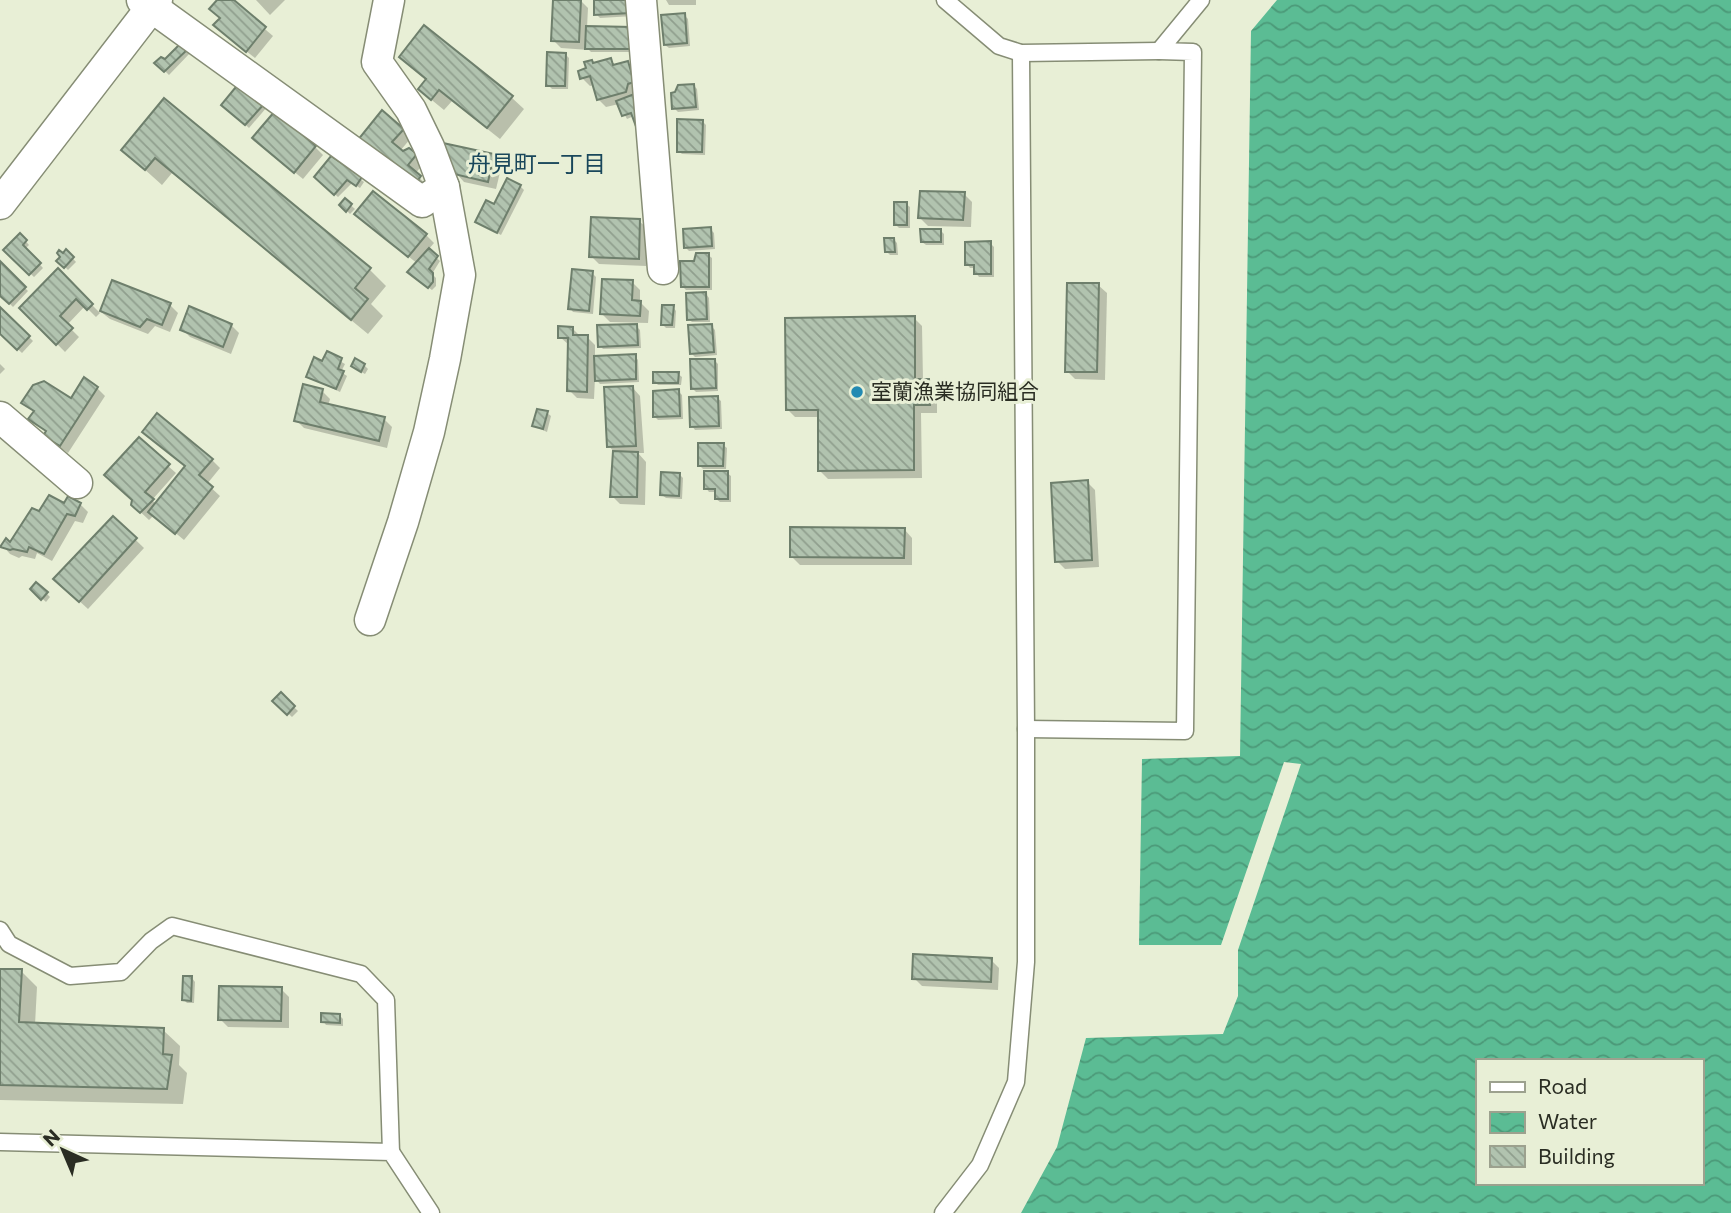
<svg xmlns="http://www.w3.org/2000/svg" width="1731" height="1213" font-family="Commissioner,'Noto Sans JP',sans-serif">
<defs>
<pattern id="water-waves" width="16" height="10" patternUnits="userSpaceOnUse" patternTransform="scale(1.75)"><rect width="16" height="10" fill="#5bbc94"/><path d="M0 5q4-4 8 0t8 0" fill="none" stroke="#4b9978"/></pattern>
<pattern id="building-back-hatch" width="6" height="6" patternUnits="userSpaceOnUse" patternTransform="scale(1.75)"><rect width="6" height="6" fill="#b1c3af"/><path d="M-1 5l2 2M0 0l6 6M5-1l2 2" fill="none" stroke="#909f8e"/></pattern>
</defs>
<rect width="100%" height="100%" fill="#e8efd6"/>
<path fill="url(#water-waves)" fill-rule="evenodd" d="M1277 0H1731V1213H1021L1057 1147 1086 1038 1223 1034 1238 996V950L1301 764 1284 762 1221 945H1139L1142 759 1240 756 1251 31ZM1477 1061H1701V1183H1477Z"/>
<g fill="#0003">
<path d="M219 0H231L273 36 255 58 223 33Z"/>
<path d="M256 0H285L270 15Z"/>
<path d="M554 0H580L588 8 587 28 631 29 635 52H591L589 50 561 48 553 40Z"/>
<path d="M596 0H633L634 16 600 18 596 14Z"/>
<path d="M666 0H696V5H669Z"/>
<path d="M684 15 688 19 690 46 669 48 665 45Z"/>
<path d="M183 44 191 52 169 75 157 63 166 61Z"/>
<path d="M565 54 569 58 568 89H552L548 85Z"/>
<path d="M401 56 511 97 524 109 500 139 452 101 444 110 433 101 421 89 428 80Z"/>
<path d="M610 60 616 66 628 63 636 71 634 116 627 119 619 104 606 107 598 99 594 85 590 86 582 78 594 64Z"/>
<path d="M241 85 267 107 249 128 224 105Z"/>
<path d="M694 86 697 89 699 110 678 112 674 108Z"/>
<path d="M165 100 370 270 386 286 371 304 383 316 368 334 172 173 162 185 123 150Z"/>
<path d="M703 122 706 125 705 155 682 154 678 151Z"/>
<path d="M403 130 411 138 400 151 416 156 423 164 415 174 428 186 425 189 359 140Z"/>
<path d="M446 145 494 156 502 164 496 189 464 182 456 173Z"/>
<path d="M263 146 315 147 323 155 303 179Z"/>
<path d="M331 158 364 182 360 188 352 183 338 197 316 177Z"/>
<path d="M520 186 524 190 501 235 477 222Z"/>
<path d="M964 194 972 202 971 227 928 226 920 218Z"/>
<path d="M345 200 355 209 350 214 341 205Z"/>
<path d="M906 204 910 207V228H899L895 224Z"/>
<path d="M639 221 648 229 646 266 599 264 591 256Z"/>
<path d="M365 222 426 235 434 243 428 250 440 261 432 274 436 278V286L432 290 413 276 418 264Z"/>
<path d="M710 229 714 233 715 249 689 251 685 247Z"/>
<path d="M940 230 944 234V245H926L922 242Z"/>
<path d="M20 235 29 245 25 249 43 268 34 277 6 250Z"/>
<path d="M894 240 897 243 898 255H890L886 251Z"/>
<path d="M990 243 994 247V277H979L976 273V268H970L967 264Z"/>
<path d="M67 252 76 262 68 270 59 261Z"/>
<path d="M708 255 712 258V290H686L682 286 695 262Z"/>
<path d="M0 263 28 291 13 307 0 294Z"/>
<path d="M58 271 100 313 96 317 85 306 67 325 79 337 65 352 22 308Z"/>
<path d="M592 273 596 277 593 314 573 312 570 308Z"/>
<path d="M113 282 170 305 178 313 170 332 155 326 148 334 110 319 101 312Z"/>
<path d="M632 282 640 290V302L649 311 648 323 610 322 602 314Z"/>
<path d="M1098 285 1107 293 1105 380 1075 379 1067 371Z"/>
<path d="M706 294 709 298 710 322H692L688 319Z"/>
<path d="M673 307 676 311 675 328H666L662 324Z"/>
<path d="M0 309 33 341 22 353 0 332Z"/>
<path d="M914 318 922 326 923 381H929L937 389V413H921L922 478 828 479 820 471V417H795L787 409Z"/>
<path d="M231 325 239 333 231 354 190 337 182 329Z"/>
<path d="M636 326 640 330 641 348 603 349 600 346Z"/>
<path d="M711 326 715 330 717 355 695 357 691 353Z"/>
<path d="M572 328 581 337H587L595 345V357L635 356 638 360 639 382 600 384 595 378 594 399 577 398 569 390V345L560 337Z"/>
<path d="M327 354 345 364 341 372 347 376 340 392 308 376 323 363Z"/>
<path d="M715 361 718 364V391L696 392 692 388Z"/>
<path d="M0 364 5 369 0 374Z"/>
<path d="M364 365 368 369 365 374 356 369Z"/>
<path d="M678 374 682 377 681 385H658L655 382Z"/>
<path d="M632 387 640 396 644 453H638L646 462 645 505 620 504 612 496 614 452 609 446Z"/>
<path d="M97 388 105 396 68 453 53 443 45 435 47 432 31 419 35 413 24 403 71 401Z"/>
<path d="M322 391 330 399 328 406 384 419 392 427 387 448 304 428 296 420Z"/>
<path d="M678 391 682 395 683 419 658 420 655 417Z"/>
<path d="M717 398 721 401 722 429 695 430 692 426Z"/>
<path d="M547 413 551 416 547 432 534 426Z"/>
<path d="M723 445 727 448 726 469H703L699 465Z"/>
<path d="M212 460 220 468 207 484 220 496 184 540 154 515 149 520 133 505 168 466 176 473 152 500 156 504 187 467Z"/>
<path d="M727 473 731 476V502H720L716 499V492H709L706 488Z"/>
<path d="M679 474 683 478 682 499 666 498 662 495Z"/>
<path d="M1087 482 1095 490 1099 567 1065 569 1057 561Z"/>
<path d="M80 504 88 512 83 523 75 521 52 561 37 553 35 559 22 556 19 558 10 554 3 546 11 544 39 513Z"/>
<path d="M113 518 144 548 88 609 64 587Z"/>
<path d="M904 529 912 538V565H800L792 557Z"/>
<path d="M37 584 50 597 46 602 32 589Z"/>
<path d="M281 695 298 711 292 717 275 701Z"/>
<path d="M991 960 999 968 998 990 922 986 914 978Z"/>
<path d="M0 970 21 971 37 987 35 1025 163 1030 180 1046 179 1065 187 1073 183 1104 0 1100Z"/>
<path d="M192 978 195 982 194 1003H187L183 999Z"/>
<path d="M281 989 289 997V1028L228 1027 220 1019Z"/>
<path d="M340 1016 343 1019V1026L326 1025 323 1021Z"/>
</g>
<g fill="url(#building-back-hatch)" stroke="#6e7f6c" stroke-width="2">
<path d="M217 0H234L266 27 246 52 213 25 220 18 209 9Z"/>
<path d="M553 0H581L579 42 551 41Z"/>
<path d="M594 0H631V13L594 15Z"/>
<path d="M685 13 687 43 664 45 661 15Z"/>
<path d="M424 25 513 96 487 128 439 90 431 100 418 89 426 79 399 57Z"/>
<path d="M586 26 632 27V49H585Z"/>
<path d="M183 41 189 48 164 72 154 63 161 57 165 59Z"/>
<path d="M547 52 566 53 565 86H546Z"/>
<path d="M611 58 613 65 628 61 634 82 628 84 626 92 597 100 590 76 580 79 578 71 586 68 584 62 592 60 593 63Z"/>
<path d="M240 82 265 103 245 125 221 105Z"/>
<path d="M694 84 696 107 672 109 671 93 675 92 678 85Z"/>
<path d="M637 93 638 132 631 113 622 116 616 101Z"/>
<path d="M164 98 371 268 355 288 368 299 351 320 155 158 145 170 121 150Z"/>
<path d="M382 110 404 129 392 142 403 151 409 148 417 154 408 165 421 176 416 183 357 141Z"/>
<path d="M275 111 316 146 294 173 252 138Z"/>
<path d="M677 119 703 120 702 152H677Z"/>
<path d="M443 143 494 154 488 182 454 174Z"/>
<path d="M331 156 362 177 356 186 347 180 334 195 314 177Z"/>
<path d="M507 178 521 185 497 233 475 222 486 200 494 204Z"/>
<path d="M373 191 427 234 408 257 354 214Z"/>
<path d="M920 191 965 192 963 220 918 218Z"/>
<path d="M345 198 352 204 346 212 339 205Z"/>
<rect x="894" y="202" width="13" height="23"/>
<path d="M591 217 640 219 639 259 589 257Z"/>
<path d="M711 227 712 246 684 248 683 229Z"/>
<path d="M920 229H941V242H921Z"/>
<path d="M20 233 27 240 23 245 41 263 29 275 3 250Z"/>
<path d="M884 238H894L895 252H885Z"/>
<path d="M991 241V274H974V265H965V242Z"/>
<path d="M429 248 438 256 429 269 433 273V282L428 288 407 272Z"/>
<path d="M66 249 74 257 64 268 56 261 60 257 57 253 59 250 63 253Z"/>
<path d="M696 253H709V287H681L680 261H694Z"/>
<path d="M0 261 26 287 9 304 0 296Z"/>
<path d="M58 268 93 304 87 310 76 299 60 316 73 328 56 345 19 308Z"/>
<path d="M572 269 593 271 589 311 568 309Z"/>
<path d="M602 279 633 280 632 300 641 301 640 316 600 314Z"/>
<path d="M112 280 171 303 162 325 147 319 140 327 100 311Z"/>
<path d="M1067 283H1099L1097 372H1065Z"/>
<path d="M706 292 707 319 687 320 686 293Z"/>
<path d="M662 305H674L672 325H661Z"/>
<path d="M189 306 232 324 223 347 180 330Z"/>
<path d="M0 307 30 336 17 350 0 334Z"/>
<path d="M915 316V379H929L930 405H914V470L818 471V410H786L785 318Z"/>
<path d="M637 324 638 345 598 347 597 325Z"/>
<path d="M712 324 714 352 690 354 688 325Z"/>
<path d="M558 326 573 327V335H588L587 392 567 391 568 338H558Z"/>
<path d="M327 351 342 358 338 369 344 371 336 389 306 377 314 357 322 361Z"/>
<path d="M636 354V379L595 381 594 356Z"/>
<path d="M355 358 365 364 361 372 351 366Z"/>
<path d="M690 359H715L716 388 691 389Z"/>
<path d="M653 372H679L678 383H653Z"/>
<path d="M84 377 98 387 60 446 43 436 46 431 28 419 34 411 21 403 33 385 44 381 71 398Z"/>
<path d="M303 384 323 389 320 402 385 417 379 441 294 421Z"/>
<path d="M633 386 636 446 607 447 604 387Z"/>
<path d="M679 389 680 416 653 417V391Z"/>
<path d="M718 396 719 426 690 427 689 397Z"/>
<path d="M537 409 548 411 543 429 532 426Z"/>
<path d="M157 413 213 459 199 475 213 487 175 534 148 512 185 466 142 432Z"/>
<path d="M139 437 170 464 145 492 154 499 140 513 131 505 132 500 104 475Z"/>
<path d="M698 443H724L723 466H698Z"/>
<path d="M613 451 638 452 637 497H610Z"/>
<path d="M704 471H728V499H715V489H704Z"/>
<path d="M661 472 680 473 679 496 660 495Z"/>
<path d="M1088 480 1092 560 1055 562 1051 483Z"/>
<path d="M49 495 64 503 68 496 81 503 75 516 67 514 44 554 29 547 27 552 13 549 10 550 0 547 6 538 10 542 32 508 39 511Z"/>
<path d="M113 516 137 538 79 602 53 579Z"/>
<path d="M790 527 905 528 904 558 790 557Z"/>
<path d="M36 582 48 592 41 600 30 589Z"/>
<path d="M281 692 295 706 287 715 272 701Z"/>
<path d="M913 954 992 958 991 982 912 979Z"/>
<path d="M0 969H22L19 1022 164 1028 163 1054 172 1055 167 1089 0 1085Z"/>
<path d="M183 976H192L191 1001 182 1000Z"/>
<path d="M219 986 282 987 281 1021 218 1020Z"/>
<path d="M321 1013 340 1014V1023L321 1022Z"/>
</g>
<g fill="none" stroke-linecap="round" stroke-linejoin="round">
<defs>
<g id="lane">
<path d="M945 0 999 46 1021 53 1159 51"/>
<path d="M1026 729 1185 731 1193 52 1159 51 1201 0"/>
<path d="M0 930 9 944 70 976 121 972 151 941 172 926 361 974 386 1000 391 1152"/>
<path d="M0 1142 391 1152 431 1213"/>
<path d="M943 1213 980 1165 1016 1082 1026 962V729L1021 53"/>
</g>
<g id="street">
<path d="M142 0 422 202 444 187"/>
<path d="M641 0 663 269"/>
<path d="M0 204 157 0"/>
<path d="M0 417 77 483"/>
<path d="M370 620 403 522 429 432 445 359 460 275 444 187 429 147 411 110 377 62 389 0"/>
</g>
</defs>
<use href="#lane" stroke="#868d75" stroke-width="19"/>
<use href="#street" stroke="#868d75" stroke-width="33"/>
<use href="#lane" stroke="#fff" stroke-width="16"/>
<use href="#street" stroke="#fff" stroke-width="30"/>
</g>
<circle fill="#238ab2" stroke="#e8efd6" stroke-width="2.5" cx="857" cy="392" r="7"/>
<g text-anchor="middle" stroke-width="6" stroke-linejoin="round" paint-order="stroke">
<g font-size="21" fill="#2a2d23" stroke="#e8efd6" text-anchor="start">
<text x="871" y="399">室蘭漁業協同組合</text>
</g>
<g font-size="23" fill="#19475b" stroke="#e8efd6">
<text x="537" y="172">舟見町一丁目</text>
</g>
</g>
<rect x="1476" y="1059" width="228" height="126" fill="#e8efd6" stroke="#9ca18e" stroke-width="2"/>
<rect x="1490" y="1082" width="35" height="10" fill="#ffffff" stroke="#9ca18e" stroke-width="2"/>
<text x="1538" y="1094" font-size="21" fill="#2a2d23">Road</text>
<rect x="1490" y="1112" width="35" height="21" fill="url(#water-waves)" stroke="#9ca18e" stroke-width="2"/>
<text x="1538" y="1129" font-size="21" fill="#2a2d23">Water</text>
<rect x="1490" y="1146" width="35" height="21" fill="url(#building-back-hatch)" stroke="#9ca18e" stroke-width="2"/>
<text x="1538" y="1164" font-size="21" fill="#2a2d23">Building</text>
<g transform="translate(63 1150) rotate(316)" stroke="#e8efd6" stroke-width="5" paint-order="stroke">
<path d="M0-5L12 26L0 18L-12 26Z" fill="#2a2d23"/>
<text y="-10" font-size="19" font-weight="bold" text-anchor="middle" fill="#2a2d23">N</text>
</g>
</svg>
